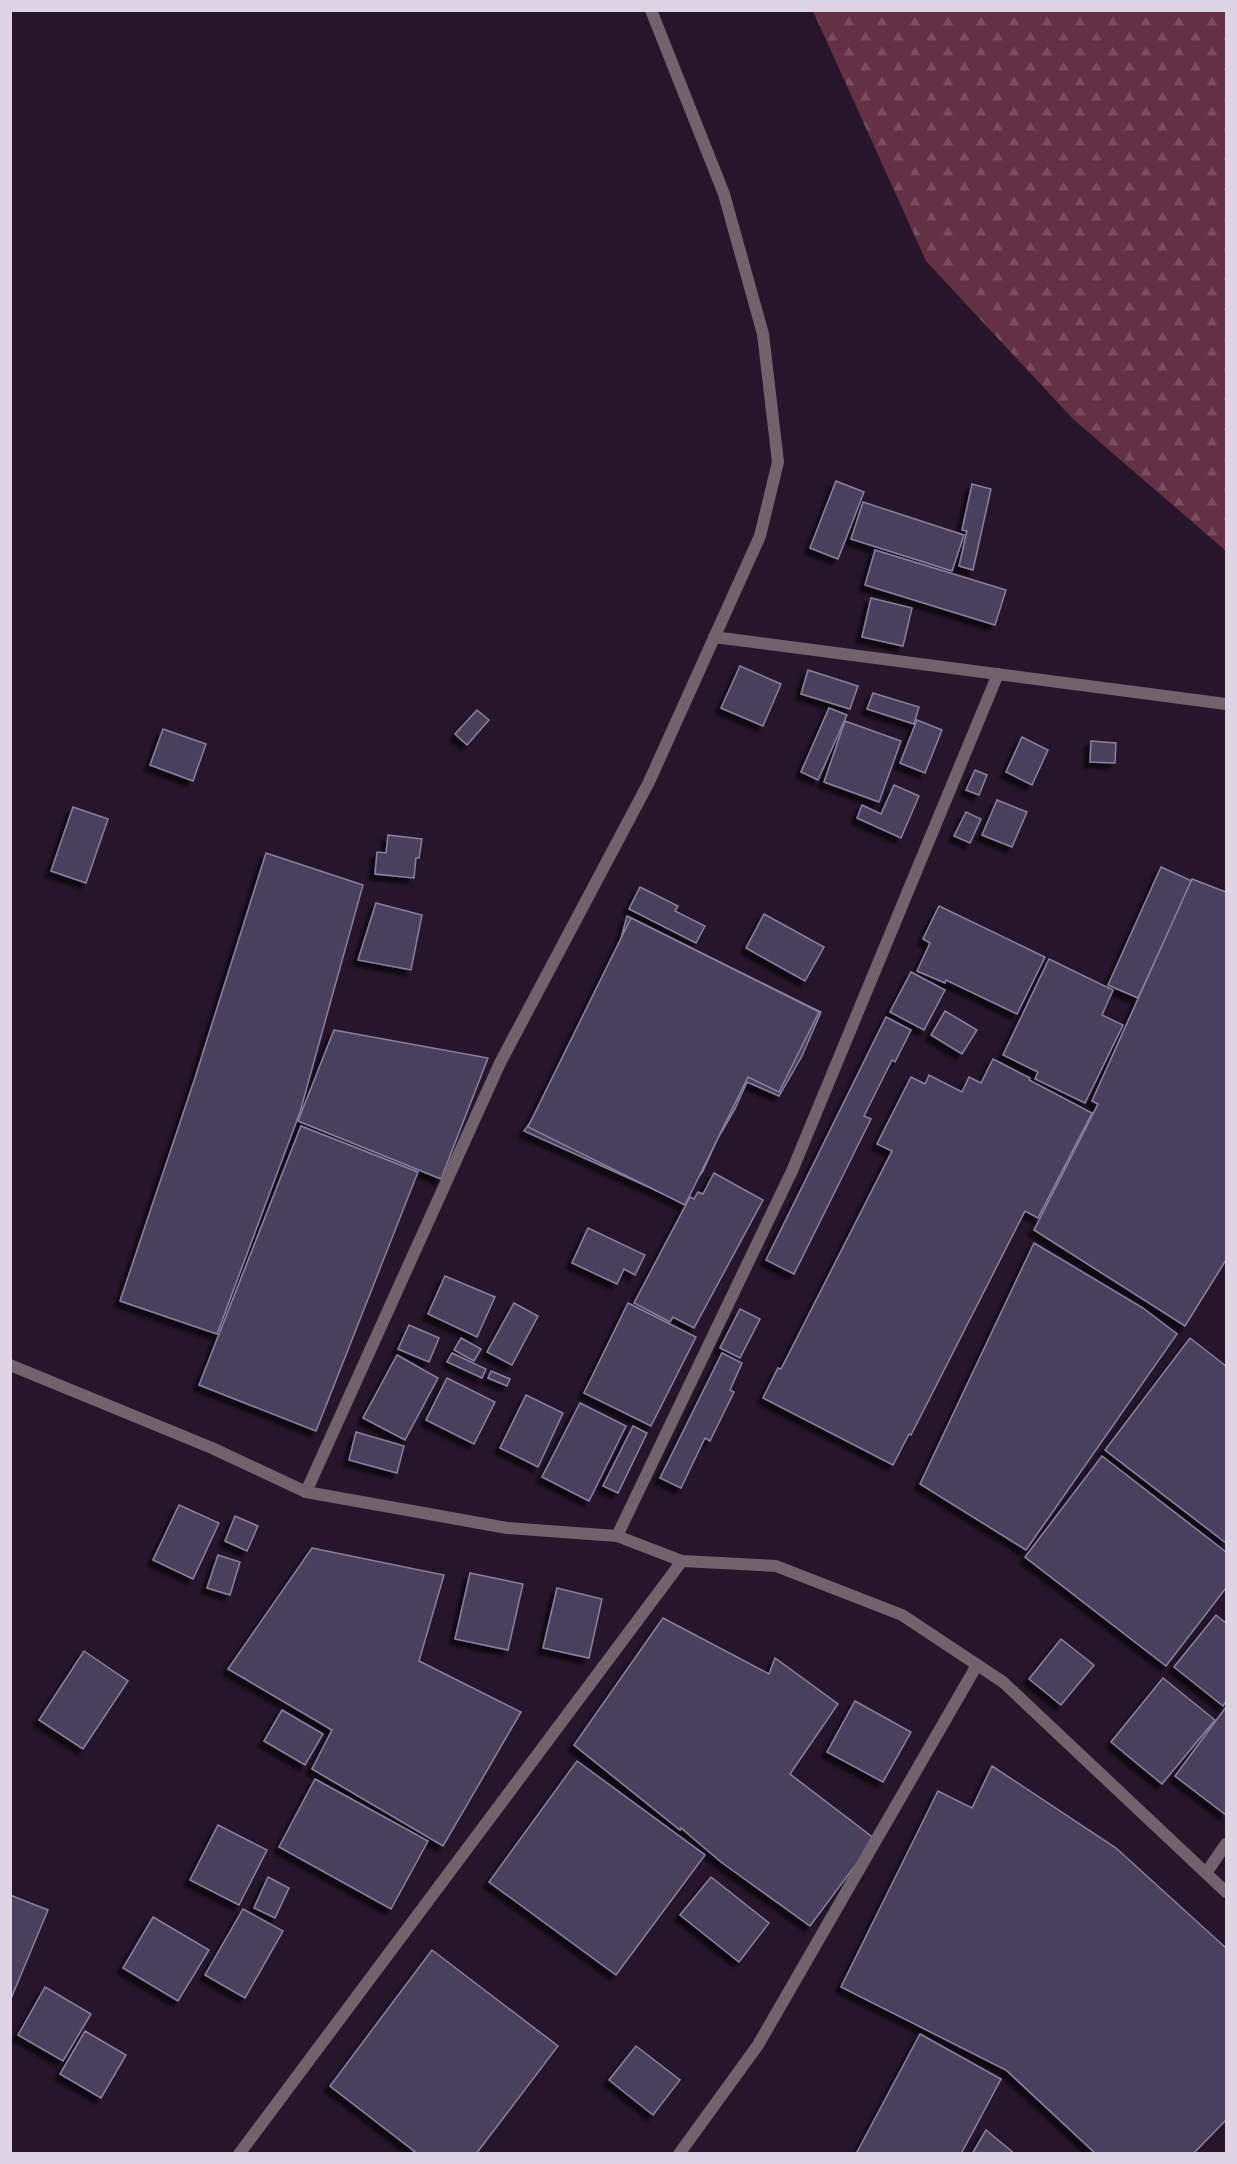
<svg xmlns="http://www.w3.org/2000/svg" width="1237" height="2164" font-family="Inter,sans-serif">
<defs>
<pattern id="forest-firs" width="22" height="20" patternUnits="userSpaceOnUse" patternTransform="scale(1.5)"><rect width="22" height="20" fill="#643043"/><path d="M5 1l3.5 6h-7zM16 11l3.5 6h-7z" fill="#7a4d5e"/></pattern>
<filter id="shadow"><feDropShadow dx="-5.5" dy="5.5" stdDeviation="1.5" flood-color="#0009"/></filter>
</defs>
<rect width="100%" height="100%" fill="#26152b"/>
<path fill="url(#forest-firs)" d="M813 11H1226V551L1073 419 926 261Z"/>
<g fill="#4a415d" stroke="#89809f" stroke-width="1.5" filter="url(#shadow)">
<path d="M836 481 864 492 838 559 810 548Z"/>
<path d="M972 484 991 489 973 570 959 566 967 531 962 530Z"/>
<path d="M863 502 964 535 952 571 851 539Z"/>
<path d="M875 550 1006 590 995 625 865 585Z"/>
<path d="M871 598 912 608 903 646 862 637Z"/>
<path d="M740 666 781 684 763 726 721 708Z"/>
<path d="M808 670 858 686 850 709 801 694Z"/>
<path d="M873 693 919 707 914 724 867 709Z"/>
<path d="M829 708 847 715 818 780 801 772Z"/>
<path d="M477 710 489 720 467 745 455 734Z"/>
<path d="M917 720 942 730 925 773 900 763Z"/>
<path d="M845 721 901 741 879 802 824 782Z"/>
<path d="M163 729 206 744 193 781 150 765Z"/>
<path d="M1022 737 1048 750 1032 785 1006 772Z"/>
<path d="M1091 741 1116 743 1115 763 1090 762Z"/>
<path d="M975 770 987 775 979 795 966 790Z"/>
<path d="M894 785 919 796 901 838 857 818 862 805 881 814Z"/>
<path d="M997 800 1027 812 1012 847 982 835Z"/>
<path d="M73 807 108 819 86 883 51 871Z"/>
<path d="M966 812 981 819 970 843 954 836Z"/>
<path d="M388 835 422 839 419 858H416L414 878 375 874 377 852 386 853Z"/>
<path d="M266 853 363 885 300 1112 217 1334 120 1301 195 1078Z"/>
<path d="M1161 867 1192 881 1138 998 1108 985Z"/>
<path d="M1192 879 1226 892V1260L1185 1326 1034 1230 1098 1104 1092 1101Z"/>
<path d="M640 887 678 906 675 911 705 926 696 943 629 909Z"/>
<path d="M376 903 422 915 411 970 358 960Z"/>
<path d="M939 906 1045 957 1017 1014 946 980 945 983 917 971 930 943 923 939Z"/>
<path d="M764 914 824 947 805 981 746 948Z"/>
<path d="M627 916 821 1012 802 1056 779 1096 747 1082 735 1109 718 1138 703 1171 682 1202 524 1131 548 1098 566 1051 586 1018 600 983 617 954Z"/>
<path d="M631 918 819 1012 779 1092 748 1077 685 1205 528 1127Z"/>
<path d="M1049 959 1113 990 1102 1015 1123 1025 1085 1103 1035 1079 1038 1072 1003 1055Z"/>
<path d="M911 972 945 990 924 1030 890 1012Z"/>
<path d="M945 1011 977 1030 962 1054 931 1035Z"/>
<path d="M886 1017 911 1030 895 1062 892 1060 864 1116 871 1119 794 1274 766 1260Z"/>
<path d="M334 1030 488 1058 441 1179 298 1121Z"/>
<path d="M993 1059 1030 1078 1029 1080 1092 1113 1038 1218 1025 1211 911 1435 909 1434 893 1465 763 1398 778 1368 781 1369 892 1151 877 1144 911 1077 925 1084 929 1075 962 1092 969 1077 981 1083Z"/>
<path d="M301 1126 418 1172 316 1431 199 1385Z"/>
<path d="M714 1173 763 1200 694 1328 673 1317 670 1322 634 1303 690 1197 694 1199 698 1192 703 1194Z"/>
<path d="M588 1228 645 1255 635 1275 624 1269 617 1284 572 1263Z"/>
<path d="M1034 1243 1143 1308 1177 1334 1026 1550 920 1484Z"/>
<path d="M445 1276 495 1297 477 1337 428 1314Z"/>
<path d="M514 1303 538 1316 512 1365 487 1352Z"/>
<path d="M628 1303 696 1337 651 1426 584 1393Z"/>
<path d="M740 1309 760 1319 740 1358 720 1348Z"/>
<path d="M409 1325 439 1338 429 1362 398 1349Z"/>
<path d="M461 1338 481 1349 474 1361 454 1350Z"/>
<path d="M1190 1338 1226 1366V1543L1105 1450Z"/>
<path d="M452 1353 486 1369 482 1378 447 1362Z"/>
<path d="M722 1353 742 1363 730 1390 734 1392 710 1441 705 1438 681 1488 660 1478Z"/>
<path d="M397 1355 438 1378 405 1440 363 1418Z"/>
<path d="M491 1371 510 1379 507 1386 488 1378Z"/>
<path d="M447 1378 495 1402 474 1444 426 1420Z"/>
<path d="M526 1395 563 1413 538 1467 500 1448Z"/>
<path d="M580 1403 626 1426 589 1501 542 1477Z"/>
<path d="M633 1426 647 1433 618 1493 603 1486Z"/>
<path d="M356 1432 404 1446 397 1473 349 1460Z"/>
<path d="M1102 1456 1226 1552V1588L1166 1666 1025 1557Z"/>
<path d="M179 1505 219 1523 193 1579 153 1560Z"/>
<path d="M235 1516 258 1526 247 1551 225 1541Z"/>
<path d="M312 1548 444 1575 419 1661 521 1712 443 1846 312 1769 332 1730 228 1669Z"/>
<path d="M218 1555 240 1562 230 1595 207 1588Z"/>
<path d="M470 1573 523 1584 508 1650 455 1639Z"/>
<path d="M557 1588 602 1599 589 1658 543 1648Z"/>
<path d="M1216 1615 1226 1623V1701L1223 1706 1174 1667Z"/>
<path d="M663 1618 769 1674 775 1658 838 1704 790 1774 875 1839 810 1926 721 1862 681 1828 680 1830 574 1745Z"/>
<path d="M1061 1639 1094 1665 1061 1705 1029 1679Z"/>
<path d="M84 1651 128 1681 83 1749 39 1720Z"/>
<path d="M1163 1678 1215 1720 1162 1784 1111 1742Z"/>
<path d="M855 1701 911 1732 883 1782 827 1752Z"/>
<path d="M1226 1707V1815L1175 1776Z"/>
<path d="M282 1710 323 1734 305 1765 264 1741Z"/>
<path d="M577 1761 705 1855 616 1975 489 1882Z"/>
<path d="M992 1766 1116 1848 1226 1948V2120L1193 2154H1096L1006 2070 841 1987 938 1791 972 1808Z"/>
<path d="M315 1779 428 1841 391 1909 279 1847Z"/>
<path d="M218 1825 267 1850 239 1905 190 1880Z"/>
<path d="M268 1877 289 1888 275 1918 254 1908Z"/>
<path d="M711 1877 769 1923 739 1962 680 1915Z"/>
<path d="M10 1895 48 1910 10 2001Z"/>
<path d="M243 1909 283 1931 245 1998 205 1975Z"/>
<path d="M153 1917 209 1950 178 2001 123 1968Z"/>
<path d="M432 1950 558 2046 476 2154H418L330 2086Z"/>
<path d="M45 1987 91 2014 63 2061 18 2035Z"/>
<path d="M85 2031 126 2055 101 2098 60 2074Z"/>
<path d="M920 2034 1001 2079 961 2154H856Z"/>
<path d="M636 2046 680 2080 653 2115 609 2080Z"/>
<path d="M986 2130 1015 2154H972Z"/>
</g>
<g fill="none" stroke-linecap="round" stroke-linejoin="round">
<g stroke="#70636c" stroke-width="12">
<path d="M714 637 1226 704"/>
<path d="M306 1492 500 1063 649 782 760 536 778 462 763 334 724 194 651 10"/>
<path d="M617 1536 792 1171 998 674"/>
<path d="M1206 1873 1226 1844"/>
<path d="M239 2154 682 1561"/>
<path d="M679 2154 758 2045 977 1665"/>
</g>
<path stroke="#70636c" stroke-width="12" d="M10 1365 212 1448 306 1492 507 1528 617 1536 682 1561 776 1566 902 1615 1003 1682 1226 1892"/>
</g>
<rect width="1237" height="2164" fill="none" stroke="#dfd4e3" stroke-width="24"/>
</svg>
